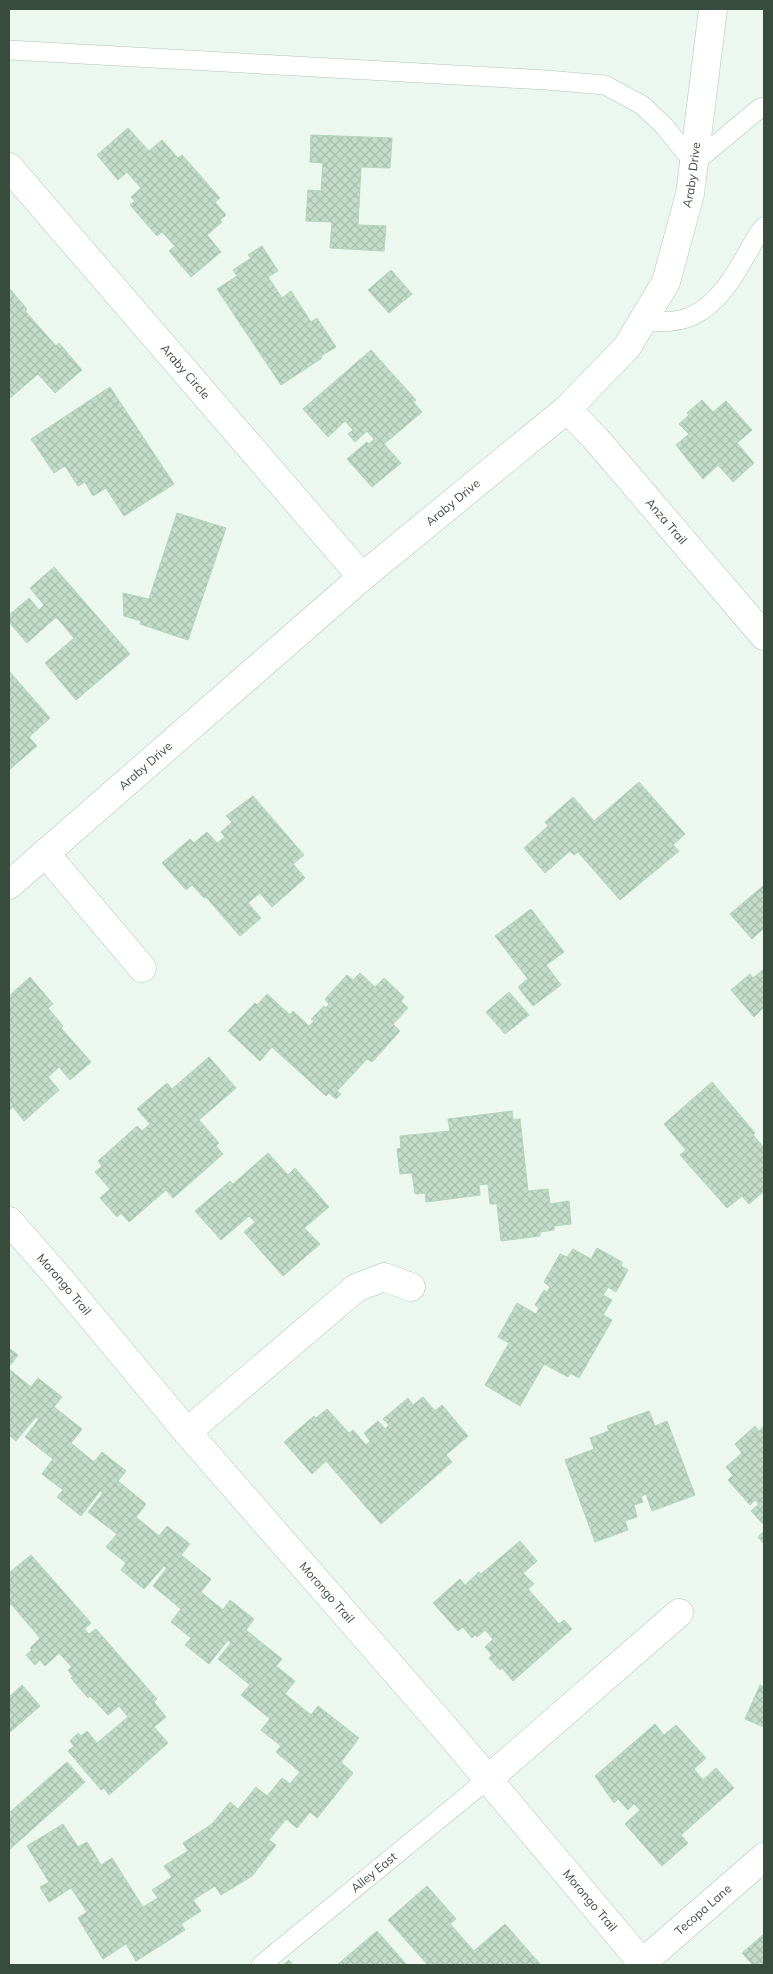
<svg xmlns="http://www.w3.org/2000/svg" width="773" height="1974" font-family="Mulish,sans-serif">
<defs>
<pattern id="building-cross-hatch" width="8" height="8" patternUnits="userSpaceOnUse" patternTransform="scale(1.25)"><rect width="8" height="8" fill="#c2dcc9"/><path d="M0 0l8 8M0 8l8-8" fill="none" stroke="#a7beae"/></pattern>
</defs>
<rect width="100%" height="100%" fill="#ebf7ef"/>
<g fill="url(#building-cross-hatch)" stroke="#b1d5bb">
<path d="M128 128 149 151 162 140 178 158 182 155 220 198 215 202 226 215 220 220 222 222 207 235 221 252 191 277 169 251 175 246 162 232 157 236 130 205 135 201 131 197 141 188 127 172 118 180 97 155Z"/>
<path d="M311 135 392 138 390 168 361 167 358 225 386 226 384 251 330 248 332 222 306 221 308 190 321 191 323 163 310 162Z"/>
<path d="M262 246 278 271 268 277 282 298 291 291 311 322 317 318 336 347 321 356 322 358 281 385 217 289 237 276 233 270 251 258 248 255Z"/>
<path d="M391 270 412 294 389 313 368 290Z"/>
<path d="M9 288 27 309 25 311 56 346 59 343 82 370 55 393 38 374 9 399Z"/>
<path d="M371 350 416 400 413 402 422 412 384 444 401 463 372 487 347 459 367 442 369 444 374 439 367 431 355 442 348 434 353 430 345 421 328 437 303 409Z"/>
<path d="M110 387 174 484 124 516 106 488 93 496 85 482 78 486 65 466 54 473 31 439Z"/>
<path d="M702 400 713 412 726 401 752 430 737 443 754 463 733 482 718 465 703 479 676 445 689 434 679 424 689 415 687 413Z"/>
<path d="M177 513 226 528 188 640 140 624 141 621 124 616 123 593 149 599Z"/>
<path d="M54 567 130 654 76 700 45 663 74 638 56 617 27 643 9 622V615L29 598 39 610 44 605 30 588Z"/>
<path d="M9 671 50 718 29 737 37 746 9 770Z"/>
<path d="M639 782 685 834 673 845 679 851 620 900 578 852 574 855 570 851 545 873 524 848 548 826 545 822 573 797 594 821Z"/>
<path d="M253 796 304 855 293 864 305 878 272 907 260 893 248 903 261 918 240 936 206 897 204 898 192 885 186 890 162 863 190 839 194 843 207 832 217 843 225 837 221 832 232 822 226 816Z"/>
<path d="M763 886 764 887V928L752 939 730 914Z"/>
<path d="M531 909 564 952 546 965 561 985 533 1006 518 987 528 979 495 936Z"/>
<path d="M764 969V1007L754 1017 731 990 750 974 753 978Z"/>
<path d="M360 973 375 987 384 978 404 997 401 1001 408 1008 393 1024 400 1031 372 1062 367 1059 337 1091 341 1094 336 1099 329 1093 326 1096 272 1047 260 1061 228 1031 255 1003 257 1005 267 994 290 1015 293 1011 309 1026 314 1021 311 1019 324 1006 326 1008 329 1004 325 999 347 975 353 980Z"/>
<path d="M30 977 53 1004 48 1008 63 1026 61 1028 91 1062 70 1080 59 1067 48 1077 59 1090 24 1121 13 1107 9 1111V996Z"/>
<path d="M509 992 529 1015 505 1034 486 1012Z"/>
<path d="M209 1057 236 1088 199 1120 219 1143 216 1146 223 1154 173 1198 166 1190 129 1222 121 1213 117 1217 100 1198 110 1189 95 1172 102 1166 98 1161 137 1126 142 1131 150 1124 137 1109 167 1083 172 1089Z"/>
<path d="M712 1082 755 1133 753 1135 764 1148V1191L749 1204 742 1196 727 1208 680 1155 686 1150 664 1124Z"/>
<path d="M512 1111 513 1120 520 1119 528 1191 548 1189 550 1204 569 1201 571 1224 554 1226V1230L540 1232V1236L501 1241 497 1204H490L488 1184 479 1185 480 1195 426 1202 425 1193 415 1194 412 1173 400 1174 397 1149 401 1148 400 1136 450 1131 448 1119Z"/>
<path d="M268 1153 288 1175 295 1168 329 1207 304 1228 320 1244 283 1276 244 1232 255 1222 249 1216 221 1240 195 1211 230 1181 233 1184Z"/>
<path d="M597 1248 622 1262 621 1266 628 1270 616 1292 608 1287 603 1295 612 1300 603 1315 612 1320 579 1378 570 1373 568 1377 544 1364 520 1406 485 1385 509 1343 498 1337 517 1303 536 1314 539 1308 535 1305 544 1290 547 1292 550 1287 544 1282 560 1254 567 1257 573 1249 591 1259Z"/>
<path d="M9 1348 18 1355 9 1367Z"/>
<path d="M9 1369 31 1387 38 1378 62 1397 54 1407 82 1429 71 1443 94 1462 102 1452 126 1471 118 1481 146 1504 136 1517 159 1536 167 1526 190 1544 181 1555 211 1579 201 1592 223 1610 230 1600 254 1619 246 1630 282 1659 276 1666 295 1681 285 1694 311 1715 318 1706 359 1738 341 1762 353 1773 317 1818 310 1812 297 1828 286 1819 269 1840 276 1845 252 1876 221 1895 215 1886 193 1900 201 1911 181 1924 185 1930 136 1961 126 1944 103 1959 78 1918 87 1912 71 1888 49 1902 40 1887 49 1882 27 1846 63 1824 78 1847 87 1842 101 1865 112 1858 143 1907 158 1898 152 1890 172 1877 164 1866 188 1851 183 1843 212 1824 230 1802 238 1809 256 1787 267 1796 282 1778 290 1784 300 1772 276 1752 281 1746 261 1730 270 1719 241 1695 250 1685 218 1659 231 1643 228 1640 209 1664 185 1645 191 1638 171 1622 181 1609 153 1586 167 1568 164 1566 144 1589 121 1570 126 1563 106 1547 117 1534 88 1512 103 1493 100 1491 81 1516 57 1497 63 1490 42 1474 53 1459 25 1437 39 1419 36 1417 16 1441 9 1435Z"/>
<path d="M423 1397 435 1411 442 1405 468 1436 446 1455 452 1462 381 1524 326 1461 312 1474 284 1442 314 1416 316 1418 327 1409 349 1433 353 1430 366 1445 370 1441 364 1433 378 1421 385 1429 389 1425 383 1419 408 1398 413 1405Z"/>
<path d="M649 1411 655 1426 667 1421 695 1495 652 1511 646 1494 641 1497 643 1502 634 1505 637 1517 625 1521 628 1530 595 1542 565 1460 594 1449 590 1438 609 1431 607 1426Z"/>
<path d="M755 1426 759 1431 764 1426V1523L763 1524 751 1511 759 1504 755 1500 750 1505 728 1480 733 1475 726 1467 742 1453 735 1444Z"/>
<path d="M764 1531V1544L758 1537Z"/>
<path d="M520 1541 537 1561 523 1573 534 1584 528 1589 559 1624 564 1620 572 1629 513 1681 502 1668 500 1670 489 1658 492 1655 485 1647 493 1639 485 1630 477 1637 475 1635 472 1638 463 1627 458 1631 433 1603 460 1579 465 1585 479 1572 481 1574Z"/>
<path d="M31 1555 91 1623 84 1629 89 1634 96 1629 157 1699 154 1702 166 1717 154 1727 168 1743 109 1795 104 1788 101 1790 68 1751 74 1746 70 1741 78 1733 81 1736 87 1731 97 1743 128 1717 119 1706 108 1715 90 1696 88 1698 71 1678 73 1677 68 1670 72 1667 59 1653 45 1666 40 1660 35 1665 26 1655 32 1650 30 1648 40 1638 11 1604 9 1606V1573Z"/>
<path d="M22 1685 40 1706 9 1733V1697Z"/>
<path d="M760 1685 764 1687V1727L745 1719Z"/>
<path d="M655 1724 664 1735 676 1725 706 1758 694 1769 703 1780 716 1768 734 1788 681 1835 688 1843 662 1866 625 1824 640 1810 634 1804 628 1810 618 1799 614 1803 595 1776Z"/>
<path d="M67 1762 85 1782 9 1850V1813Z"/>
<path d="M427 1886 456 1919 450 1924 474 1951 505 1924 541 1965H428L388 1920Z"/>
<path d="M377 1931 407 1965H337Z"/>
<path d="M764 1934V1965H753L742 1953Z"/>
<path d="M289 1960 293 1965H283Z"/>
</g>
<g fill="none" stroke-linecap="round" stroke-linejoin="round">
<defs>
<g id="service">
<path d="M9 50 546 80 605 85 642 105 664 126 694 163 760 108 764 107"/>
<path d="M643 321C659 322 677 323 692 316 725 301 741 262 759 233L764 227"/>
<path id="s1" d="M261 1965 488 1779"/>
</g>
<g id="minor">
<path id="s2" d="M9 167 362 577"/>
<path id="s3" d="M567 409 596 439 764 636"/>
<path d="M45 853 142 968"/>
<path id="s4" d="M9 885 362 577 567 409 627 347 666 282 690 194 713 9"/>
<path id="s5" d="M9 1221 59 1278 187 1432 450 1734 644 1965"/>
<path d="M187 1432 356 1288 384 1277 411 1287"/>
<path d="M488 1779 679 1613"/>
<path id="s6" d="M642 1963 764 1857"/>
</g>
</defs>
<use href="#service" stroke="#afc6b6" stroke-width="20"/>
<use href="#minor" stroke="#afc6b6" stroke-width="29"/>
<use href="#service" stroke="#fff" stroke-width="19"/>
<use href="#minor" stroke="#fff" stroke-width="28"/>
</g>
<g text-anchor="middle" stroke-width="4" stroke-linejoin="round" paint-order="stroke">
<g font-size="12" fill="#384c3d" stroke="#fff">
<text dy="4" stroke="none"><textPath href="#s4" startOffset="1006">Araby Drive</textPath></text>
<text dy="4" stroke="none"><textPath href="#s2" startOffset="270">Araby Circle</textPath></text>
<text dy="4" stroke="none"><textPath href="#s4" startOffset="586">Araby Drive</textPath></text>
<text dy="4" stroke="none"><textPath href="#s3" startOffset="150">Anza Trail</textPath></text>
<text dy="4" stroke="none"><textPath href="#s4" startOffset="181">Araby Drive</textPath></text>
<text dy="4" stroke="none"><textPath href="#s5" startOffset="84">Morongo Trail</textPath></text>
<text dy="4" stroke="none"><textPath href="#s5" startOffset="489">Morongo Trail</textPath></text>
<text dy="4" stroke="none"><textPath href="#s1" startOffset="146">Alley East</textPath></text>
<text dy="4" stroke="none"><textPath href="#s5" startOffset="894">Morongo Trail</textPath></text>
<text dy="4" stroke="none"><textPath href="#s6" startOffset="81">Tecopa Lane</textPath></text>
</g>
</g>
<rect width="773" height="1974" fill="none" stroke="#384c3d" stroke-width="20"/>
</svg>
